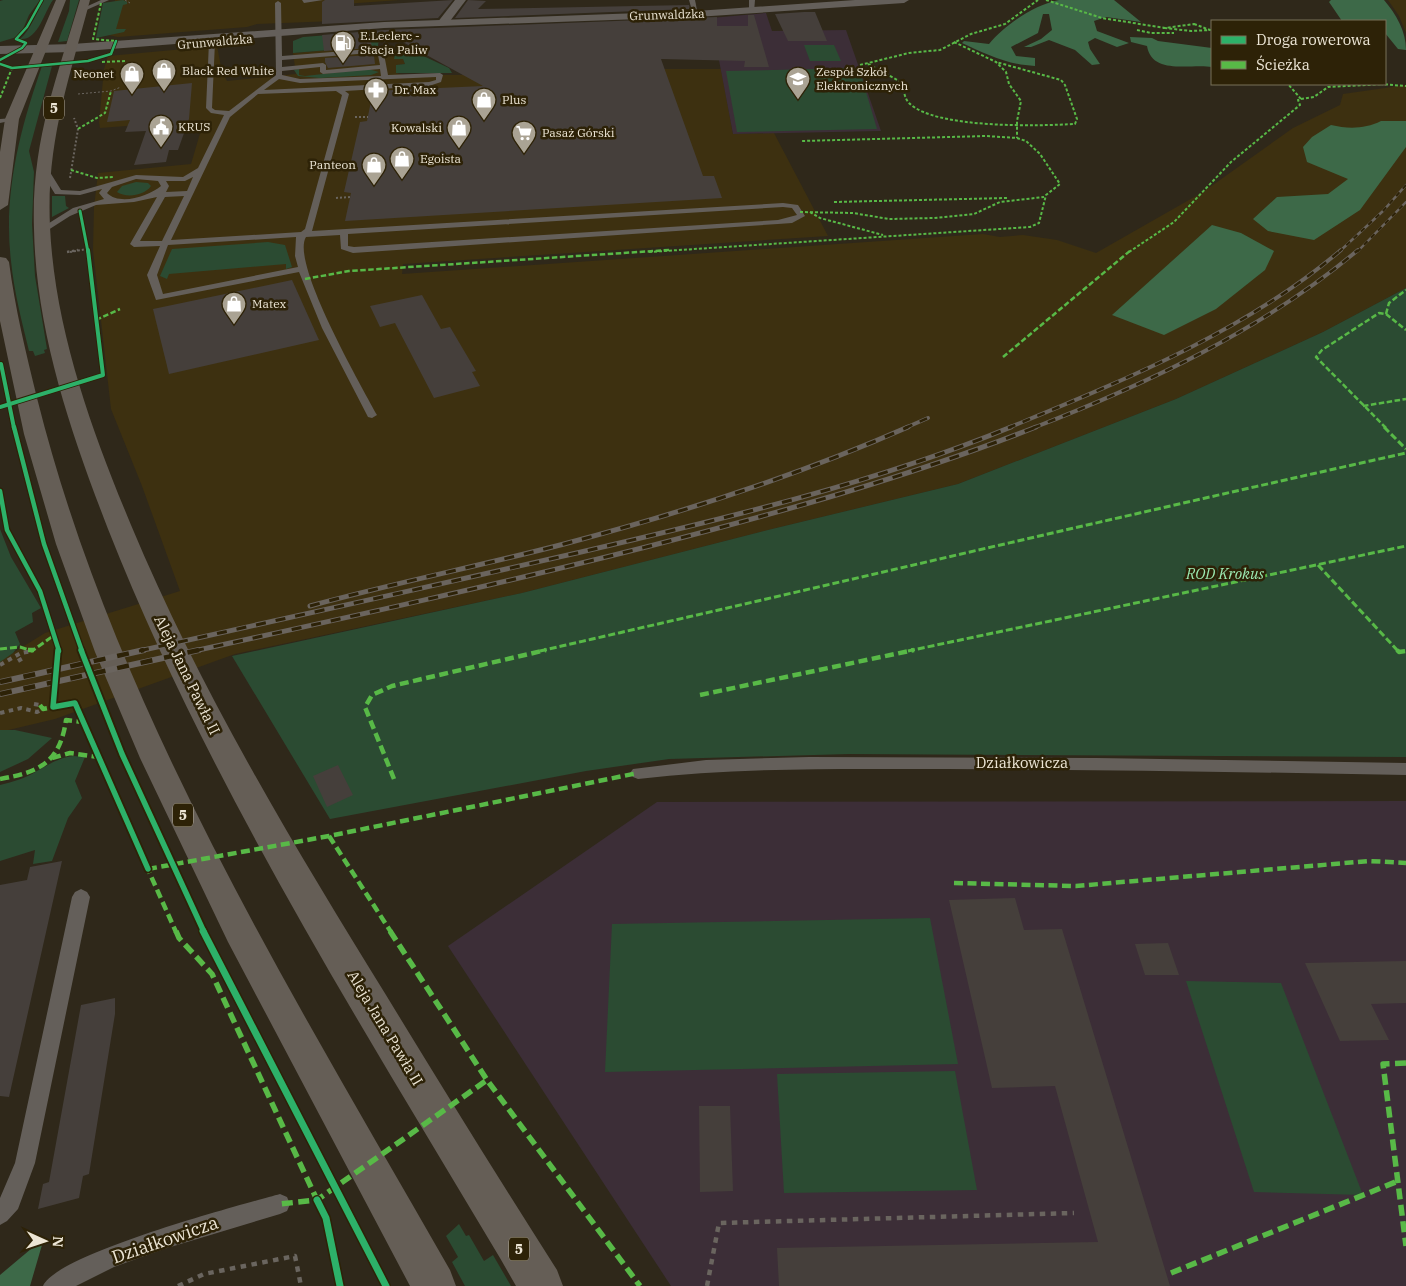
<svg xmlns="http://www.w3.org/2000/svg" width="1406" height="1286" font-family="'IBM Plex Serif',serif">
<rect width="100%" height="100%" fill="#2f281a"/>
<g fill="#3d3010">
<path d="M115 0H400L330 5 335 21 257 24 247 27 118 37 108 35Z"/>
<path d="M1388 0H1406V33L1399 16Z"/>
<path d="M217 46 222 72 227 81 296 74 293 53 378 46 396 51 395 59H403L405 64 396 65V73L403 75H519L632 69H721L733 134 774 133 828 236 403 264 402 274 983 234 1000 237 1023 235 1057 240 1096 253 1203 192 1293 128 1340 105 1343 94 1406 85V288L1323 332 1176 399 958 484 772 529 522 593 235 654 55 719 0 732V661L45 633 180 591 142 486 111 409 93 250 94 207 98 173 191 164 204 120 100 128 99 122 104 69 108 56Z"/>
</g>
<g fill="#3c2e37">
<path d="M766 13 772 31 846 30 881 131 733 134 711 18Z"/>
<path d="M1406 801V1286H671L448 946 657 802Z"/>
</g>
<g fill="#2b4b32">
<path d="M3 0H40L29 15 20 36 0 42V1Z"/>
<path d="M44 0H53C44 12 38 41 20 39 31 30 36 12 44 0Z"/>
<path d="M70 0H79L67 41 58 42 69 11Z"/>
<path d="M123 0 127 2V4L123 5 116 29H126L124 32 96 38 103 3Z"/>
<path d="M380 31 378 46 293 53V41L303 37Z"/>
<path d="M400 45 449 68 452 73H396V65L405 64 403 59H394L397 46Z"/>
<path d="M804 45H834L841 61H810Z"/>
<path d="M42 66H52L29 151 34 172 32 224 35 276 47 349 44 350 45 353 35 356 33 351H29C22 322 14 292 11 261 3 194 20 129 42 66Z"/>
<path d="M859 68 877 129 737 132 726 71Z"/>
<path d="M299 69V75L305 76 368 69 379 72 371 75 320 78 298 76 294 70Z"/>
<path d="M136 182 148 183 151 186C144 196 126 198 117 192L122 186Z"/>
<path d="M52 196H65L66 206 69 208 52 217Z"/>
<path d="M268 242 285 245 292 267 286 269V264L169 274 167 279 160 276 172 249Z"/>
<path d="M1406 288V757L849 754 669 759 586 771 330 819 232 656 522 593 772 529 958 484 1176 399 1323 332Z"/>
<path d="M0 529 11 557 41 608 32 613 33 622 15 632 20 644 13 653 0 662Z"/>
<path d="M0 730H15L52 738 28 759 0 772Z"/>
<path d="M73 756 85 757 75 781 82 798 68 818 52 861 33 864 35 850 0 861V785C13 782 26 778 37 771 50 764 58 758 73 756Z"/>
<path d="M930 918 958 1064 605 1072 612 924Z"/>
<path d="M1186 981 1281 983 1363 1195 1254 1192Z"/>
<path d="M955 1071 977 1190 784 1193 777 1074Z"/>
<path d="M459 1224 466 1236 469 1235 484 1261 493 1255 511 1286H465L452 1262 458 1257 446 1236Z"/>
</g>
<g fill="#3d6948">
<path d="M1059 0H1114L1141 22 1106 17 1094 21 1097 31 1129 43 1117 47 1095 38 1088 42 1090 49 1100 64 1092 65 1075 50 1049 40 1031 47H1024L1041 39 1052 30 1049 14H1043L1038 33 1011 47 1016 56 1035 58V66C1008 65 986 54 962 43L964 41 989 44C1006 24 1034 5 1059 0Z"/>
<path d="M1331 0H1384C1396 14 1406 31 1406 50L1398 49 1385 33V21H1342L1329 2Z"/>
<path d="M1130 37 1152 38 1158 41 1212 48V67C1192 63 1152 76 1147 46L1131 42Z"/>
<path d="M1381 121H1406V147L1360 210 1314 240 1268 231 1253 219 1277 197 1328 194 1348 179 1307 162 1303 147 1312 137 1331 125C1348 129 1365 129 1381 121Z"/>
<path d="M1212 225 1241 233 1274 251 1265 270 1216 309 1164 335 1112 315Z"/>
<path d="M44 1238 30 1286H0V1275Z"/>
</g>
<g fill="#453f3b">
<path d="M325 0H354V6L453 0 438 18 322 24V2Z"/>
<path d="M468 0 486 1 478 9 689 5 690 9 455 18Z"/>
<path d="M804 12H815L827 41H788L775 14Z"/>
<path d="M748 15H754L769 67H744L745 61 661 59 703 176H714L722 198 345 221 351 193 344 192 360 122 367 121 373 91 483 86 401 41 371 42 372 48 324 51 322 35 384 30 717 17V26H748Z"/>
<path d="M370 55 374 56 375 64 328 68 325 62V58Z"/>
<path d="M192 83 189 119 178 150H169L166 162 134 165 146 131 125 132 130 120 107 122 114 91Z"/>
<path d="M292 280 319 340 169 374 153 309Z"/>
<path d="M422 295 441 329 450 327 476 371 472 372 480 386 434 398 395 323 380 327 370 306Z"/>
<path d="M338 765 353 795 327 807 313 776Z"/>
<path d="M62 861 9 1097 0 1096V885L27 880 30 867Z"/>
<path d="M1015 898 1024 930 1062 929 1170 1286H779L777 1248 1098 1242 1055 1086 992 1088 949 900Z"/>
<path d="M1168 943 1179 975H1145L1135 944Z"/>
<path d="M1406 961V1003L1371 1004 1389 1040 1340 1041 1305 963Z"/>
<path d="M115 998V1014L89 1174 83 1176 79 1198 38 1209 43 1184 49 1182 81 1005Z"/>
<path d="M699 1106H730L733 1191 700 1192Z"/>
</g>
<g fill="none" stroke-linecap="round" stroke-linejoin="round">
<g stroke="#6a655f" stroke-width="1" stroke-dasharray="2 2" stroke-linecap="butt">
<path d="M125 0 130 3"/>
<path d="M78 94 111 91 121 87"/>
</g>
<g stroke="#6a655f" stroke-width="2" stroke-dasharray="2 2" stroke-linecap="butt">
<path d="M355 117H368"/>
<path d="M70 178 78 129 74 118"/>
<path d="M336 198 350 197"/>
<path d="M70 252 87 249"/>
</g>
<path stroke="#6a655f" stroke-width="2.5" stroke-dasharray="2.5 2.5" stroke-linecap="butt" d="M67 252 78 250"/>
<g stroke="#6a655f" stroke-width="4" stroke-dasharray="4.5 4.5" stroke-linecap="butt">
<path d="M18 661 23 658"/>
<path d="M0 665 21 653 32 651"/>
<path d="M34 704 40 705"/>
<path d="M0 713 21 708 37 712 43 709"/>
</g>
<g stroke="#6a655f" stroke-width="4.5" stroke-dasharray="5.5 5.5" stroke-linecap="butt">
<path d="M178 1286 204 1274 295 1256 301 1286"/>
<path d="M707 1286 719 1223 1074 1213"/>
</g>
<g fill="#645f5a" fill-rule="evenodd">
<path d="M101 0H109L84 11 79 10Z"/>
<path d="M302 0H323L304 3Z"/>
<path d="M689 0H695L698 15 693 14Z"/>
<path d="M749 0H755L754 12 749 11Z"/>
<path d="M278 1 281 3 282 56 370 49 384 54 388 75 440 73 443 75 441 82 429 86 345 91 349 94 312 231 783 203 798 205 805 216 792 223 778 224 353 253 341 249 340 235 306 237C290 262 362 387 377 415L372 418 368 417 322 328 299 272 156 300 147 275 160 246 134 247 130 244 157 197 134 202 96 205 70 216 45 232 38 230 73 208 104 199 99 193 102 189 80 195 55 194 41 171 42 169H48L61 190 80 191 136 175 183 177 198 168 224 115 211 113 206 108 209 42 212 40 215 42 212 108 215 110 229 111 276 75 275 3ZM370 53 378 55 380 65 326 70V65L323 63 282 67V60ZM320 67V72L323 74 380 69 381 76 300 79 282 75V71ZM436 77V80L429 82 264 90 279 79 300 83ZM336 91 342 95 305 229 301 232 171 240 230 117 258 94ZM193 177 187 191 166 192 169 186 166 181H185ZM136 179 158 181 161 186C149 196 120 206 107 193L112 187ZM184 196 162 241H140L165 197ZM783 207 792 208 797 215 778 220 354 247 348 246V234ZM296 237 295 256 298 267 163 294 157 275 168 245Z"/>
<path d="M14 118V120L0 123V119Z"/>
<path d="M809 757 1097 758 1406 763V775C1253 772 1100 770 947 769 844 769 740 767 638 779L633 777 630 773 633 769 706 760Z"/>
<path d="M81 889 87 892 90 897 35 1163 18 1209 7 1221 0 1225V1198L15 1163 72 897 75 892Z"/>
<path d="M280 1194 287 1197 290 1204 287 1211 280 1214 164 1249 114 1267 76 1286H43C56 1254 240 1205 280 1194Z"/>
</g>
<path fill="#645f5a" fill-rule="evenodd" d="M455 0H466L447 25H439L437 23Z"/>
<path fill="#645f5a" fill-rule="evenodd" d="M855 0H909L904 3 696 17 384 28 72 52 0 54V46L72 44 384 22 696 11Z"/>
<g fill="#655e56" fill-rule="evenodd">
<path d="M56 0H66L19 119 8 205 0 210V152L5 119Z"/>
<path d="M80 0H90C69 80 46 142 50 227 55 331 92 431 131 525 200 690 292 843 386 995 442 1087 499 1179 557 1270L563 1286H516L500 1258C360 1023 208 783 108 529 71 433 36 332 34 229 31 143 56 80 80 0Z"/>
<path d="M0 257 6 258 9 262C15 308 26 353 37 398 115 710 292 993 450 1270L456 1286H410L228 942 140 758 95 652 56 544 24 434 0 321Z"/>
</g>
<defs>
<g id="rail-far3">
<path d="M1339 252 1383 211 1406 185"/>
<path d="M1357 252 1406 202"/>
</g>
<g id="rail-far2">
<path d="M905 428 928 418"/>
<path d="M1008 428C1122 381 1245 332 1341 250"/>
<path d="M1033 428C1147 384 1264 329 1358 250"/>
</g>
<g id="rail-far1">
<path d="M310 606C394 583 480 566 564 544 681 513 797 476 908 427"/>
<path d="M139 651C286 618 434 586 581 552 723 519 875 483 1011 427"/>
<path d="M194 651C345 618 496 585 646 547 778 513 909 477 1036 427"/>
</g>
<g id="rail">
<path d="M0 682 144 650"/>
<path d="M0 694 199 650"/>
</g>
</defs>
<use href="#rail-far3" stroke="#6a645e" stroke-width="2.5"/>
<use href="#rail-far2" stroke="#6a645e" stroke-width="4"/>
<use href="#rail-far1" stroke="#6a645e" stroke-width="5"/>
<use href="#rail" stroke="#6a645e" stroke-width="6"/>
<use href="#rail-far3" stroke="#2d2207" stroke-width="2" stroke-dasharray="5" stroke-linecap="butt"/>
<use href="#rail-far2" stroke="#2d2207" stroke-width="2.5" stroke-dasharray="8" stroke-linecap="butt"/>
<use href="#rail-far1" stroke="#2d2207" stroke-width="3" stroke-dasharray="10" stroke-linecap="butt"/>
<use href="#rail" stroke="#2d2207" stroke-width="4.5" stroke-dasharray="12" stroke-linecap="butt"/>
<g stroke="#58b947" stroke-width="2" stroke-dasharray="3 2" stroke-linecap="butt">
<path d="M1046 0 1102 18 1165 28"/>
<path d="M101 3 93 39 116 41"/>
<path d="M1194 24 1210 30 1191 31 1165 28Z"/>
<path d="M1163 28H1165"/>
<path d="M1137 30 1151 33H1174"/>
<path d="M954 42 996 62 1006 72 1009 84 1021 101 1017 121V138"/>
<path d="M102 62 125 61"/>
<path d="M868 64 901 82C904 89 904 98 909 103 935 129 1039 126 1075 124L1077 119 1065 85 1061 80 996 62"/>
<path d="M860 65 909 53 940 50 971 34 1005 24 1038 0"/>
<path d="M1380 84 1406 86"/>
<path d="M0 98 12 68"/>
<path d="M1301 99 1314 97 1328 87 1384 84"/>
<path d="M78 129 105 113 111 91"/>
<path d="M71 170 97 178 114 177"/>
<path d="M834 202 1007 198"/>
<path d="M800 212 853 213 889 219 934 218 974 214 1000 202 1044 197"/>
<path d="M810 212 820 218 883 235"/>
<path d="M649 252 1030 227 1039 223 1046 195 1060 184 1040 154 1026 141 1017 138 986 136 802 141"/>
<path d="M1129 252 1174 222 1231 162 1300 105 1298 100 1301 99 1288 84"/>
</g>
<g stroke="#58b947" stroke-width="2.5" stroke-dasharray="5.5 2.5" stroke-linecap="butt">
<path d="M305 279 349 271 669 250"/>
<path d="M1386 314 1389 303 1406 290"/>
<path d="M96 320 120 309"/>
<path d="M1003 357 1131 250"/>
<path d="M1363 406 1406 399"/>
<path d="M1386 428 1316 357 1322 350 1379 313 1386 314 1406 330"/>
</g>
<g stroke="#58b947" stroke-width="3" stroke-dasharray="7 3" stroke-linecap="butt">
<path d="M1384 427 1406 449"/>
<path d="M1318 565 1398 651"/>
<path d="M0 649 20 647 32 651 53 636"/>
<path d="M540 651C829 585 1117 517 1406 453"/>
<path d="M908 651 1406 546"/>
</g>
<g stroke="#58b947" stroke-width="4.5" stroke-dasharray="9 4.5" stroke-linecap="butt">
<path d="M28 650H34"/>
<path d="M1397 650 1399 652 1406 651"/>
<path d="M700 695 914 650"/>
<path d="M40 705 43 709 53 707"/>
<path d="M52 758 70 753 98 757"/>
<path d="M0 779C39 772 60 763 66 720L83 722"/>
<path d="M394 779 365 707 372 695 392 686 546 650"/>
<path d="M329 836 391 932"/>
<path d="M146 865 176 932"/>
<path d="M148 869 329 836 638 773"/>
<path d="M954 883 1076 886 1369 861 1406 863"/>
</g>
<g stroke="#58b947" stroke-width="5.5" stroke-dasharray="11 5.5" stroke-linecap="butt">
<path d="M176 931 179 938 212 974 317 1200 280 1204"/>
<path d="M390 931 487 1080"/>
<path d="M1406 1063 1383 1064 1406 1246"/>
<path d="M318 1203 317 1200 487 1080 640 1286"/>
<path d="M1171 1273 1398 1181"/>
</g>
<defs>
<g id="cycleway-far5">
<path d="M0 60 22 48 26 43 16 39 27 27 42 0"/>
<path d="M0 64 12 68 88 61 111 54 116 41"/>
</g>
<path id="cycleway-far4" d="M80 211 88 252"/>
<g id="cycleway-far3">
<path d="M1 364 14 428"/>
<path d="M0 407 103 375 88 250"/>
</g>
<g id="cycleway-far2">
<path d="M14 427 44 544 82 651"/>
<path d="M0 491 7 530 40 591 59 651"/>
</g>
<g id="cycleway-far1">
<path d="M58 650 53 707 75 703 148 869"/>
<path d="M81 650 122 754 204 932"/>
</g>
<g id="cycleway">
<path d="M203 931 386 1286"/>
<path d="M317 1200 326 1218 340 1286"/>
</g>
</defs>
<use href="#cycleway-far5" stroke="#2d2207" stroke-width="4"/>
<use href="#cycleway-far4" stroke="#2d2207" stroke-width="5"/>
<use href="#cycleway-far3" stroke="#2d2207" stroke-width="6"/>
<use href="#cycleway-far2" stroke="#2d2207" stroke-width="7"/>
<use href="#cycleway-far1" stroke="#2d2207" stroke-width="9"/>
<use href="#cycleway" stroke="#2d2207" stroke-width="10"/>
<use href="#cycleway-far5" stroke="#2db169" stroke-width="2.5"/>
<use href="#cycleway-far4" stroke="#2db169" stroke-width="3"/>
<use href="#cycleway-far3" stroke="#2db169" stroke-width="4"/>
<use href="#cycleway-far2" stroke="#2db169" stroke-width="4.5"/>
<use href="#cycleway-far1" stroke="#2db169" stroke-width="5.5"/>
<use href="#cycleway" stroke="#2db169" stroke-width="7"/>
</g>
<defs>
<symbol id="fuel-pin" viewBox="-11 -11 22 30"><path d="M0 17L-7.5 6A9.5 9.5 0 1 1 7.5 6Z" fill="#aaa394" stroke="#2d2207"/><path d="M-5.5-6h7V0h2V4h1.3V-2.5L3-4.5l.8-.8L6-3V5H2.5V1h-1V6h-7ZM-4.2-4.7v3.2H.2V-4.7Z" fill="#fff"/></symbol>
<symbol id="shop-pin" viewBox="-11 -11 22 30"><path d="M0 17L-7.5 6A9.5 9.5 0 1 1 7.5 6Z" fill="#aaa394" stroke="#2d2207"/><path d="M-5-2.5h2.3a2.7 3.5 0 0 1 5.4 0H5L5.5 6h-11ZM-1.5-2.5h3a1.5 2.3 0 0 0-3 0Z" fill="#fff"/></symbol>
<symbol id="school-pin" viewBox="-11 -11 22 30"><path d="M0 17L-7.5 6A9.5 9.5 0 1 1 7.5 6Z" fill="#aaa394" stroke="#2d2207"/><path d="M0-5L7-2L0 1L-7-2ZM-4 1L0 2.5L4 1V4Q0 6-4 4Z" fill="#fff"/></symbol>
<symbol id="pharmacy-pin" viewBox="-11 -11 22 30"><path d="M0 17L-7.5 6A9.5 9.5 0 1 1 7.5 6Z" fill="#aaa394" stroke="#2d2207"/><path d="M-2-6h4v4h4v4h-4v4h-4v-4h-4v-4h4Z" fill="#fff"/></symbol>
<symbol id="civic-pin" viewBox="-11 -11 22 30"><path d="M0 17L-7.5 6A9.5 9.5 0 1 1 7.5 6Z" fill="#aaa394" stroke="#2d2207"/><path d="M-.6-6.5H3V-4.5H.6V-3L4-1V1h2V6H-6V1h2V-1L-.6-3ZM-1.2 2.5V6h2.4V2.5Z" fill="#fff"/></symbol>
<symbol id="supermarket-pin" viewBox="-11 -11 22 30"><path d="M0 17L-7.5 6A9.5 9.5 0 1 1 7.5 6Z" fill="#aaa394" stroke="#2d2207"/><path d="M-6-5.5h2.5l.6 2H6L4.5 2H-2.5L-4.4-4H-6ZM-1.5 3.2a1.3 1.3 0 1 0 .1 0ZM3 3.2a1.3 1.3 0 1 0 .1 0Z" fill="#fff"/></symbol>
</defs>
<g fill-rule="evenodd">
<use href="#fuel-pin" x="329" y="29" width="28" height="38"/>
<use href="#shop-pin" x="150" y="57" width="28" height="38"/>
<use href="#shop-pin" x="118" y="60" width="28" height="38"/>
<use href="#school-pin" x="784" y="65" width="28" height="38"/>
<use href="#pharmacy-pin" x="362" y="76" width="28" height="38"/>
<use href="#shop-pin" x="470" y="86" width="28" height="38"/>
<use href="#civic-pin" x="147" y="113" width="28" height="38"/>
<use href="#shop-pin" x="445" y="114" width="28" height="38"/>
<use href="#supermarket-pin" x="510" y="119" width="28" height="38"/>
<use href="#shop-pin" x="388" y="145" width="28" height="38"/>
<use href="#shop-pin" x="360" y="151" width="28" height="38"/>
<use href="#shop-pin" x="220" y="290" width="28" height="38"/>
</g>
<g text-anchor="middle" stroke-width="5" stroke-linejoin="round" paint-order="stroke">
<g font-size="12" fill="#ece5d5" stroke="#2d2207">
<text transform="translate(667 15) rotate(-2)" y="4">Grunwaldzka</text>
<text transform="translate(215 42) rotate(-5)" y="4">Grunwaldzka</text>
</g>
<g font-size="12" fill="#ece5d5" stroke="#2d2207" text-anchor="start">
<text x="360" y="40">E.Leclerc -<tspan x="360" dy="14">Stacja Paliw</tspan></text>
<text x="182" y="75">Black Red White</text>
<text x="816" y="76">Zespół Szkół<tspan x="816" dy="14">Elektronicznych</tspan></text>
<text x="114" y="78" text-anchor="end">Neonet</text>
<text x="394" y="94">Dr. Max</text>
<text x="502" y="104">Plus</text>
<text x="178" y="131">KRUS</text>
<text x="442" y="132" text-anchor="end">Kowalski</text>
<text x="542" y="137">Pasaż Górski</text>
<text x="420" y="163">Egoista</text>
<text x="356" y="169" text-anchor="end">Panteon</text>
<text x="252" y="308">Matex</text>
</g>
<g fill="#2d2207" stroke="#b3aa97" stroke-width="1">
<rect x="44" y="96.5" width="20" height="23" rx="4"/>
<rect x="173" y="803.5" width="20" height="23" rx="4"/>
<rect x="509" y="1237.5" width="20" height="23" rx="4"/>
</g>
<g font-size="14" font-weight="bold" fill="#ece5d5">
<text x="54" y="113">5</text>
<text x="183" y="820">5</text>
<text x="519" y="1254">5</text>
</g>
<g font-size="15" font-style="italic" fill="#9cebb3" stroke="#2d2207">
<text x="1225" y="579">ROD Krokus</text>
</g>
<g font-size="15" fill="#ece5d5" stroke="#2d2207">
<text transform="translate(187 675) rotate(64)" y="5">Aleja Jana Pawła II</text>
<text x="1022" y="768">Działkowicza</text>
<text transform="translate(385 1028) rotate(59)" y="5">Aleja Jana Pawła II</text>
</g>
<g font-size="18" fill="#ece5d5" stroke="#2d2207">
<text transform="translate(165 1240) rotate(-19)" y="6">Działkowicza</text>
</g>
</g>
<rect x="1211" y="20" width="175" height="65" fill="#2d2207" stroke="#797059"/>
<rect x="1221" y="36" width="25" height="8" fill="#2db169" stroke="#797059"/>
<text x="1256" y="45" font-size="15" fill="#ece5d5">Droga rowerowa</text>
<rect x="1221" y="61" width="25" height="8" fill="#58b947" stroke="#797059"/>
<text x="1256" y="70" font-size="15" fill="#ece5d5">Ścieżka</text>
<g transform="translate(45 1241) rotate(93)" stroke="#2d2207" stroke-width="4" paint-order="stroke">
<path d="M0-4L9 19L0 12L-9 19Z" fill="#ece5d5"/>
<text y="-8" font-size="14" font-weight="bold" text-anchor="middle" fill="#ece5d5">N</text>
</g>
</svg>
